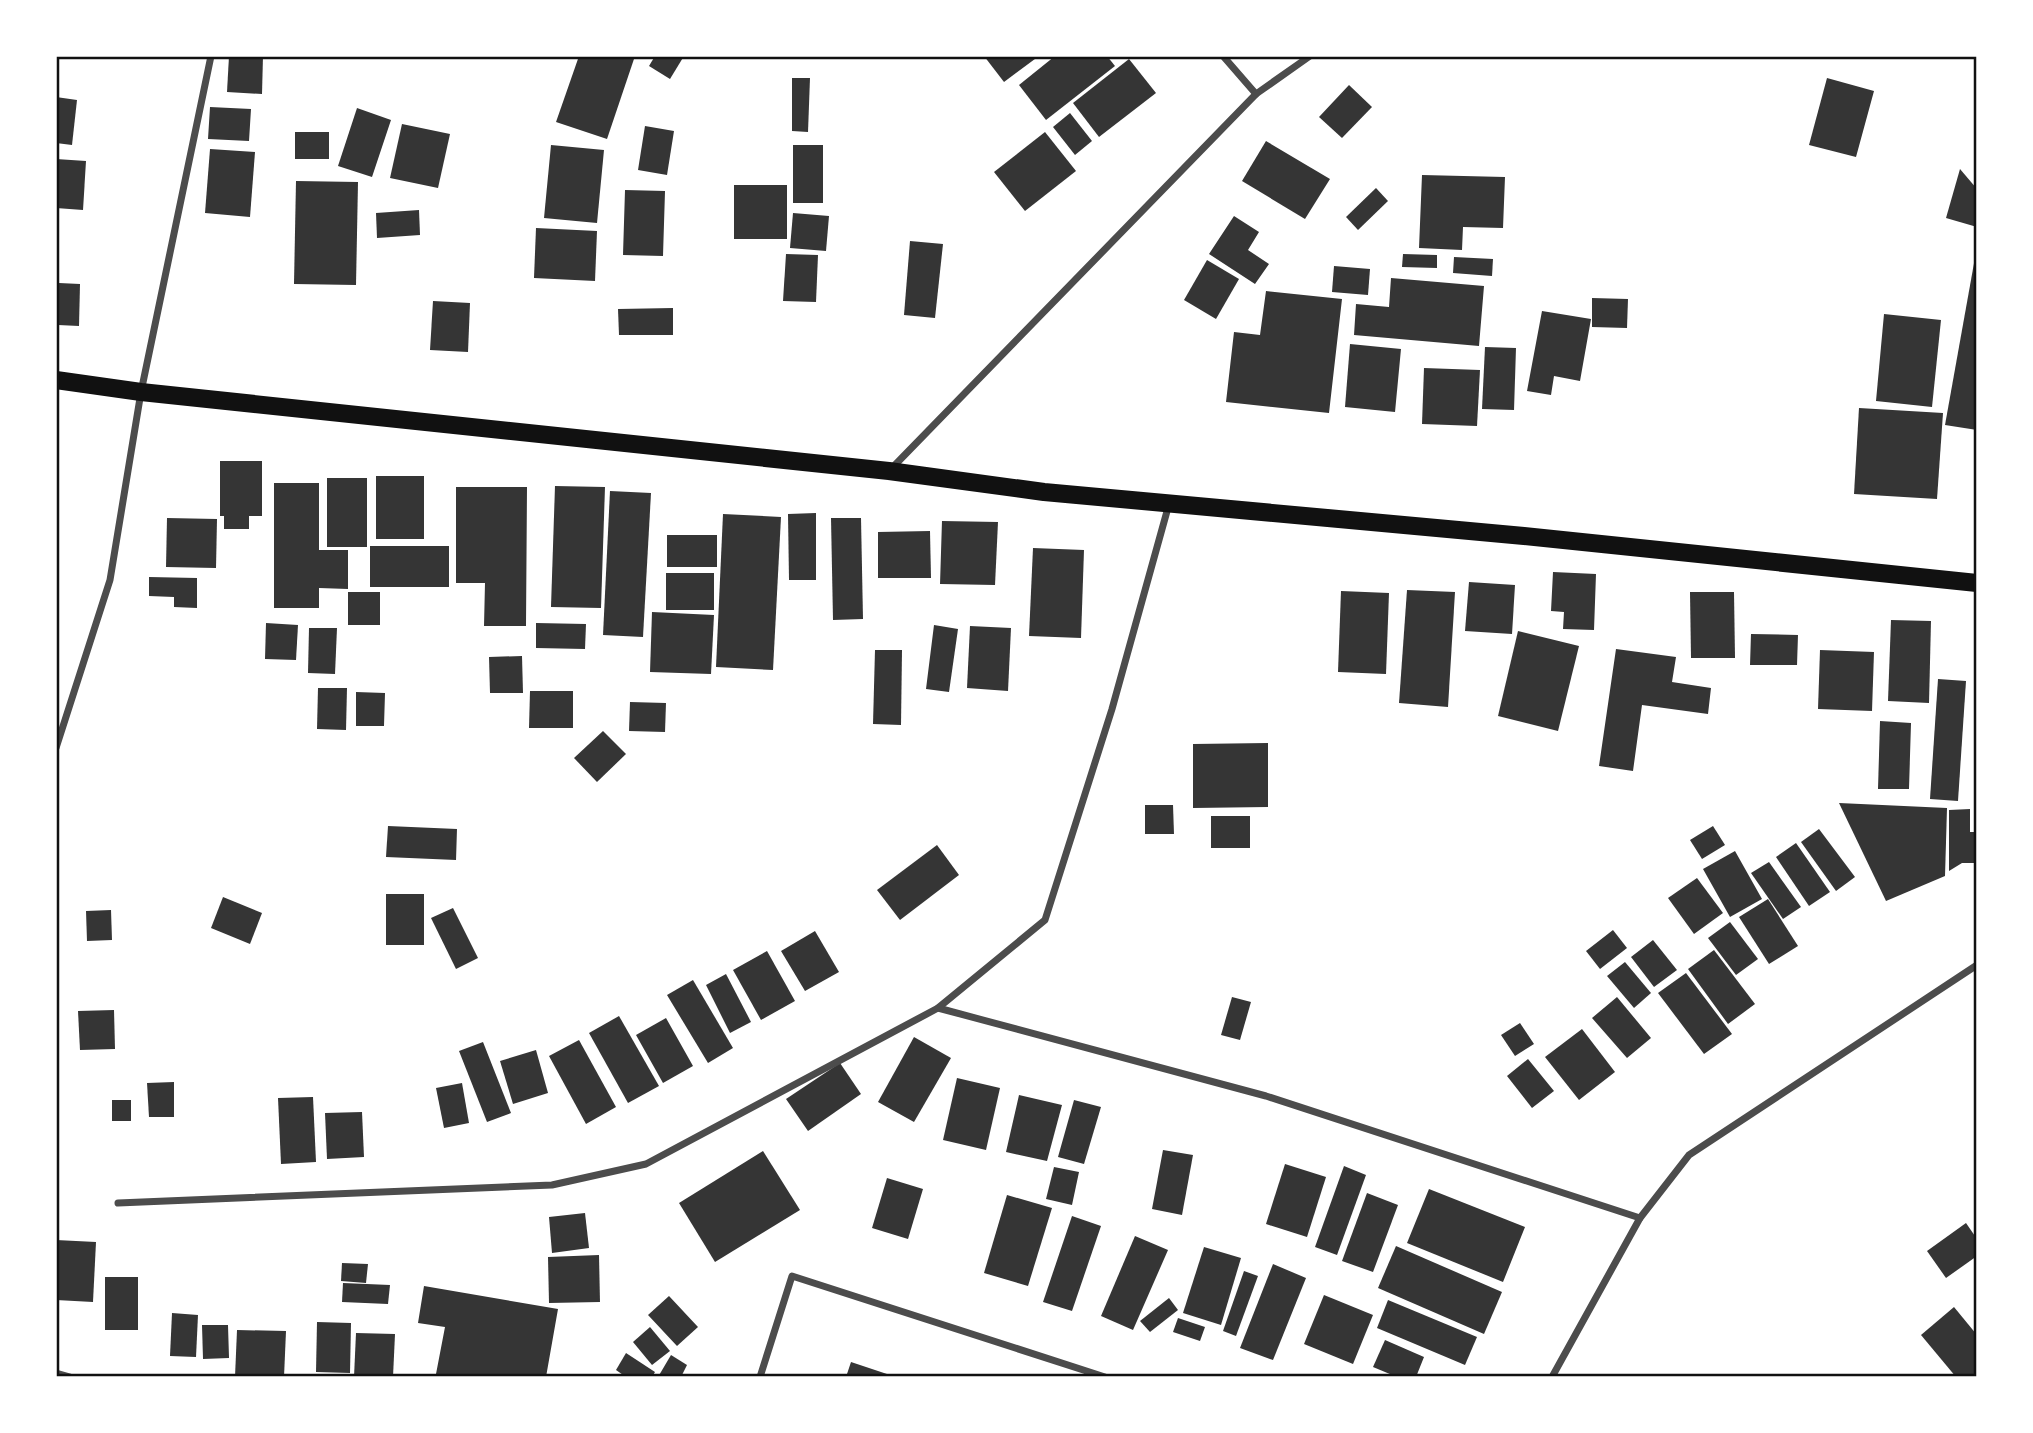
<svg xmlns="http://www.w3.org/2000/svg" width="2033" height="1433" font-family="Cabin,sans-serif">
<rect width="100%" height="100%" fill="#fff"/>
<g fill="#353535">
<path d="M229 56H263L262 94 227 92Z"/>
<path d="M579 56H635L607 139 556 122Z"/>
<path d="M655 56H684L670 79 649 66Z"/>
<path d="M984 56H1039L1004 82Z"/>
<path d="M1055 56H1107L1115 66 1046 120 1019 85Z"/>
<path d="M1129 59 1156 93 1099 137 1073 103Z"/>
<path d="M792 78H810L808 132 792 131Z"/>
<path d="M1827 78 1874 91 1856 157 1809 145Z"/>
<path d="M1349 85 1372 107 1342 138 1319 117Z"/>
<path d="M56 97 77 100 72 145 56 143Z"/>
<path d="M210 107 251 109 249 141 208 139Z"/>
<path d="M357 108 391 120 372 177 338 166Z"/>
<path d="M1070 113 1092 141 1075 155 1053 127Z"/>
<path d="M402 124 450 134 438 188 390 178Z"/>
<path d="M645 126 674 131 667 175 638 170Z"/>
<rect x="295" y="132" width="34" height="27"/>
<path d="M1045 132 1076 171 1025 211 994 172Z"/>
<path d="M1266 141 1330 179 1305 219 1242 181Z"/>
<path d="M551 145 604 150 597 223 544 218Z"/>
<rect x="793" y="145" width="30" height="58"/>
<path d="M210 149 255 152 250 217 205 213Z"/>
<path d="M56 159 86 161 83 210 56 208Z"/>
<path d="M1960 169 1977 189V227L1946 218Z"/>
<path d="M1422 175 1505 177 1503 228 1463 227 1462 250 1419 248Z"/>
<path d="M296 181 358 182 356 285 294 284Z"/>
<rect x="734" y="185" width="53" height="54"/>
<path d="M1376 188 1388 201 1358 230 1346 217Z"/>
<path d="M625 190 665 191 663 256 623 255Z"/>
<path d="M419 210 420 235 377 238 376 213Z"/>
<path d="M793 213 829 216 826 251 790 248Z"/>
<path d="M1234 216 1259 232 1248 250 1269 264 1255 284 1209 254Z"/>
<path d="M536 228 597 231 595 281 534 278Z"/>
<path d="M910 241 943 244 935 318 904 315Z"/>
<path d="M1976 252H1977V430L1945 425Z"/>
<path d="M786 254 818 255 816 302 783 301Z"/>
<path d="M1403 254 1437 255V268L1402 267Z"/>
<path d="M1454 257 1493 259 1492 276 1453 273Z"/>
<path d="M1207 260 1239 279 1216 319 1184 300Z"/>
<path d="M1334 266 1370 269 1368 295 1332 292Z"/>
<path d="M1391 278 1484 286 1479 346 1354 335 1356 304 1389 307Z"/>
<path d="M59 283 80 284 79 326 58 325Z"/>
<path d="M1266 291 1342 299 1329 413 1226 402 1234 332 1260 335Z"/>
<path d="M1592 298 1628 299 1627 328 1592 327Z"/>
<path d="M433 301 470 303 468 352 430 350Z"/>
<path d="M673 308V335H619L618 309Z"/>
<path d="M1542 311 1591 319 1580 381 1554 376 1551 395 1527 391Z"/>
<path d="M1884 314 1941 320 1932 407 1876 401Z"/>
<path d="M1350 344 1401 349 1395 412 1345 407Z"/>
<path d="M1485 347 1516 348 1514 410 1482 409Z"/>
<path d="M1424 368 1480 370 1477 426 1422 424Z"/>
<path d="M1859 408 1943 413 1937 499 1854 494Z"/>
<path d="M220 461H262V516H249V529H224V516H220Z"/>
<rect x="376" y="476" width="48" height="63"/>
<rect x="327" y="478" width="40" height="69"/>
<path d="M274 483H319V550H348V589L319 588V608H274Z"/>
<path d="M555 486 605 487 601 608 551 607Z"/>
<path d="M456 487H527L526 626H484L485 583H456Z"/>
<path d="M610 491 651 493 643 637 603 635Z"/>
<path d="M816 513V580H789L788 514Z"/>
<path d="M723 514 781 517 773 670 716 667Z"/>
<path d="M167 518 217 519 216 568 166 567Z"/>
<path d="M831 518H861L863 619 833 620Z"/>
<path d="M942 521 998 522 995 585 940 584Z"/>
<path d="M930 531 931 578H878V532Z"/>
<rect x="667" y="535" width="50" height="32"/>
<rect x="370" y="546" width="79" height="41"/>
<path d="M1033 548 1084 550 1081 638 1029 636Z"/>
<path d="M1553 572 1596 574 1594 630 1563 629 1564 612 1551 611Z"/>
<rect x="666" y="573" width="48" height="37"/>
<path d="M149 577 197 578V608L174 607V597L149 596Z"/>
<path d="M1469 582 1515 585 1512 634 1465 631Z"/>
<path d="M1407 590 1455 592 1448 707 1399 703Z"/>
<path d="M1341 591 1389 593 1386 674 1338 672Z"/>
<rect x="348" y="592" width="32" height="33"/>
<path d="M1690 592H1734L1735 658H1691Z"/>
<path d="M652 612 714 615 711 674 650 672Z"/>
<path d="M1891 620 1931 621 1929 703 1888 701Z"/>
<path d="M266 623 298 625 296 660 265 659Z"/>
<path d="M536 623 586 624 585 649 536 648Z"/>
<path d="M934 625 958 629 949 692 926 689Z"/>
<path d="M970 626 1011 628 1008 691 967 688Z"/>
<path d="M309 628H337L335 674 308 673Z"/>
<path d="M1518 631 1579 646 1558 731 1498 716Z"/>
<path d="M1751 634 1798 635 1797 665H1750Z"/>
<path d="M1616 649 1676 657 1672 682 1711 688 1708 714 1642 705 1633 771 1599 766Z"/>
<path d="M875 650H902L901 725 873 724Z"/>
<path d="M1820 650 1874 652 1872 711 1818 709Z"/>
<path d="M522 656 523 693H490L489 657Z"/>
<path d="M1938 679 1966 681 1958 801 1930 799Z"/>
<path d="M318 688H347L346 730 317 729Z"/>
<path d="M530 691H573V728H529Z"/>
<path d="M356 692 385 693 384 726H356Z"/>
<path d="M630 702 666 703 665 732 629 731Z"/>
<path d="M1880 721 1911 723 1909 789H1878Z"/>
<path d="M603 731 626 754 597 782 574 758Z"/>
<path d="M1268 743V807L1193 808V744Z"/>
<path d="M1839 803 1947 808 1945 876 1886 901Z"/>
<path d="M1145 805H1173L1174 834H1145Z"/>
<path d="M1970 809V832H1977V863H1962L1949 871V810Z"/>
<rect x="1211" y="816" width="39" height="32"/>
<path d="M388 826 457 829 456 860 386 857Z"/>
<path d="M1713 826 1725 845 1702 859 1690 840Z"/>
<path d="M1819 829 1855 877 1836 891 1801 842Z"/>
<path d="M1796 843 1830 892 1809 906 1776 857Z"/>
<path d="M937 845 959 875 900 920 877 890Z"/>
<path d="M1735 851 1762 899 1730 917 1703 869Z"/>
<path d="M1769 862 1801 907 1783 919 1751 873Z"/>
<path d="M1697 878 1723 913 1694 934 1668 898Z"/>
<rect x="386" y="894" width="38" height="51"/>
<path d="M223 897 262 913 250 944 211 928Z"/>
<path d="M1768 899 1798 946 1769 964 1739 917Z"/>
<path d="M453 908 478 958 456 969 431 918Z"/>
<path d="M111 910 112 940 87 941 86 911Z"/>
<path d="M1730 922 1758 959 1736 975 1708 938Z"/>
<path d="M1613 930 1627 948 1600 969 1586 951Z"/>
<path d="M815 931 839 972 805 991 781 951Z"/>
<path d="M1653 940 1677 970 1654 987 1631 957Z"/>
<path d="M1714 950 1755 1004 1728 1024 1688 969Z"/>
<path d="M767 951 795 1001 761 1020 733 970Z"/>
<path d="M1625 962 1651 993 1634 1008 1607 976Z"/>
<path d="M1686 973 1732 1034 1704 1054 1658 993Z"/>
<path d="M726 974 751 1022 730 1033 706 985Z"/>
<path d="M693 980 733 1048 708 1063 667 995Z"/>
<path d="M1232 997 1251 1002 1240 1040 1221 1035Z"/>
<path d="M1617 997 1651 1038 1627 1058 1592 1018Z"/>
<path d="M114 1010 115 1049 80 1050 78 1011Z"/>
<path d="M619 1016 659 1086 628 1103 589 1033Z"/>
<path d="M666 1018 693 1066 663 1083 636 1035Z"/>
<path d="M1520 1023 1534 1044 1515 1056 1501 1035Z"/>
<path d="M1582 1029 1615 1072 1579 1100 1545 1057Z"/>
<path d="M914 1037 951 1058 914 1122 878 1102Z"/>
<path d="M579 1040 616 1107 586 1124 549 1056Z"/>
<path d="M483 1042 511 1113 487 1122 459 1051Z"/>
<path d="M536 1050 548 1093 513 1104 500 1061Z"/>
<path d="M1528 1059 1554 1091 1532 1108 1507 1076Z"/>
<path d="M840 1063 861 1094 808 1131 786 1099Z"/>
<path d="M957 1078 1000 1088 986 1150 943 1140Z"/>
<path d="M174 1082V1117H149L147 1083Z"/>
<path d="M462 1083 469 1123 444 1128 436 1088Z"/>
<path d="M1019 1095 1062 1105 1047 1161 1006 1152Z"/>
<path d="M313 1097 316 1162 281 1164 278 1098Z"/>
<rect x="112" y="1100" width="19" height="21"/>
<path d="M1074 1100 1101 1107 1084 1164 1058 1157Z"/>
<path d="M362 1112 364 1157 327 1159 325 1113Z"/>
<path d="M1163 1150 1193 1155 1182 1215 1152 1209Z"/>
<path d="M763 1151 800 1210 715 1262 679 1203Z"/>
<path d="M1285 1164 1326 1177 1307 1237 1266 1224Z"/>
<path d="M1344 1166 1366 1175 1337 1255 1315 1247Z"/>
<path d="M1054 1167 1079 1172 1072 1205 1046 1199Z"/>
<path d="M887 1178 923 1189 908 1239 872 1228Z"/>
<path d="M1429 1189 1525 1227 1503 1282 1407 1243Z"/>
<path d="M1367 1193 1398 1205 1373 1272 1342 1261Z"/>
<path d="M1007 1195 1052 1208 1028 1286 984 1273Z"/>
<path d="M585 1213 589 1248 552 1253 549 1217Z"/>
<path d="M1072 1216 1101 1226 1072 1311 1043 1302Z"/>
<path d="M1966 1223 1977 1239V1256L1946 1278 1927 1251Z"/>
<path d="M1135 1236 1168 1250 1133 1330 1101 1316Z"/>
<path d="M56 1240 96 1242 93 1302 56 1300Z"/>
<path d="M1396 1246 1502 1292 1484 1334 1378 1288Z"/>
<path d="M1204 1247 1241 1258 1221 1325 1183 1313Z"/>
<path d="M599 1255 600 1302 549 1303 548 1257Z"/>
<path d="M342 1263 368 1264 366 1283 341 1281Z"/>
<path d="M1273 1264 1306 1278 1273 1360 1240 1348Z"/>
<path d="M1244 1271 1258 1276 1236 1336 1223 1331Z"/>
<rect x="105" y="1277" width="33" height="53"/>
<path d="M343 1283 390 1285 388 1304 342 1302Z"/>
<path d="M424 1286 558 1309 546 1377H451L436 1374 445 1327 418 1323Z"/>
<path d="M1324 1295 1373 1315 1353 1364 1304 1344Z"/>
<path d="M669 1296 698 1327 677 1346 648 1315Z"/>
<path d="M1169 1298 1178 1310 1150 1332 1140 1321Z"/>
<path d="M1388 1300 1477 1337 1465 1365 1377 1328Z"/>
<path d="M1954 1307 1977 1335V1377H1956L1921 1335Z"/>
<path d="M172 1313 198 1315 196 1357 170 1356Z"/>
<path d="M1178 1318 1205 1327 1200 1341 1173 1332Z"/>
<path d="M317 1322 351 1323 350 1373 316 1372Z"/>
<path d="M202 1325H228L229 1358 203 1359Z"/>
<path d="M650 1327 670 1351 652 1365 633 1342Z"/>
<path d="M237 1330 286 1331 284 1377H235Z"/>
<path d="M356 1333 395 1334 393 1377H354Z"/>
<path d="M1385 1340 1424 1357 1416 1377H1397L1373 1367Z"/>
<path d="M626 1353 655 1372 652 1377H626L616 1370Z"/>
<path d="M671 1355 687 1365 681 1377H658Z"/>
<path d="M851 1362 896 1377H846Z"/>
</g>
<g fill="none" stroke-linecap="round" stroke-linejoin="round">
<g stroke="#4c4c4c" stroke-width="7">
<path d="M1223 56 1256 94"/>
<path d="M892 468 1256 94 1310 56"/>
<path d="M56 748 110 580 141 392 211 56"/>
<path d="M938 1008 1266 1096 1640 1218"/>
<path d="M118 1203 552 1185 646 1164 938 1008 1045 920 1112 709 1169 504"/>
<path d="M56 1373 70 1377"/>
<path d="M760 1377 792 1276 1105 1377"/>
<path d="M1552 1377 1640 1218 1689 1155 1977 965"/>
</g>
<path stroke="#111" stroke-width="18" d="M56 380 141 392 889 471 1044 492 1524 536 1977 583"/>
</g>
<rect width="2033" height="1433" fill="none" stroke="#ffffff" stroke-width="116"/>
<rect x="58" y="58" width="1917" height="1317" fill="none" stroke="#111" stroke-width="2.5"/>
</svg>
